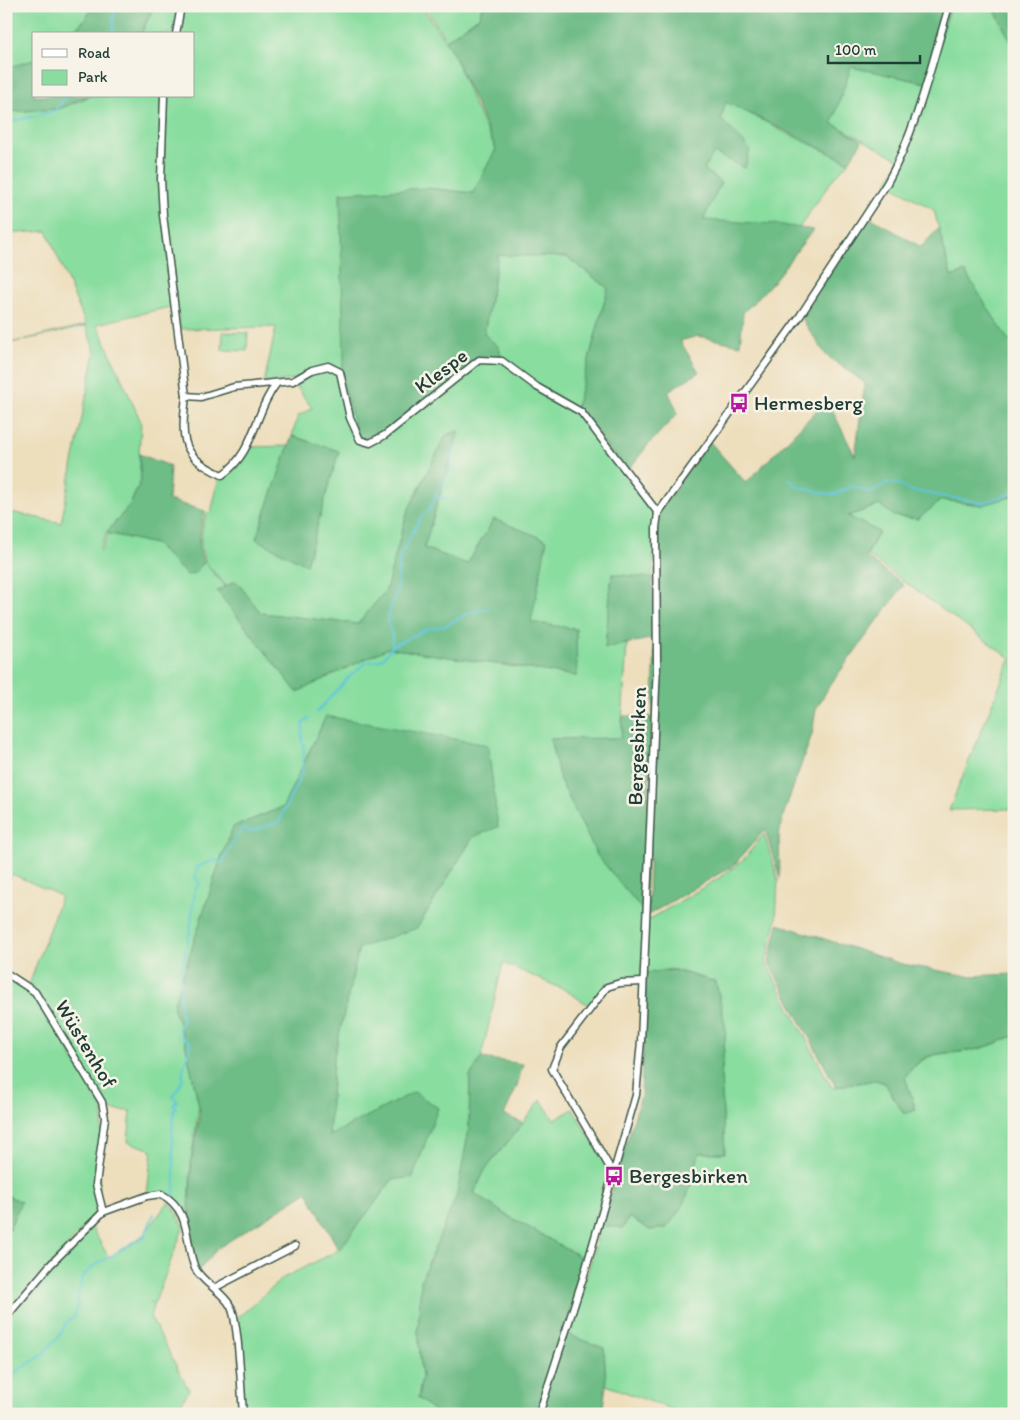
<svg xmlns="http://www.w3.org/2000/svg" width="1020" height="1420" font-family="Itim,sans-serif">
<rect width="100%" height="100%" fill="#f7f3e8"/>
<filter id="ink" filterUnits="userSpaceOnUse"><feTurbulence type="fractalNoise" baseFrequency=".02" numOctaves="2"/><feDisplacementMap in="SourceGraphic" scale="10" xChannelSelector="R" yChannelSelector="G"/><feConvolveMatrix kernelMatrix="1 2 1 2 8 2 1 2 1" color-interpolation-filters="sRGB"/></filter>
<filter id="wash" filterUnits="userSpaceOnUse"><feTurbulence type="fractalNoise" baseFrequency=".0096" numOctaves="4" result="noise"/><feDisplacementMap in="SourceGraphic" scale="20" xChannelSelector="R" yChannelSelector="G"/><feGaussianBlur stdDeviation="1.12" result="paint"/><feColorMatrix in="noise" values="0 0 0 0 0 0 0 0 0 0 0 0 0 0 0 0 0 1.4 0 .05"/><feComposite in="paint" operator="in"/></filter>
<g filter="url(#wash)">
<rect width="100%" height="100%" fill="#eddebc"/>
<g fill="#88dd9f" stroke="#548d6a">
<path d="M6 6H94C73 37 69 34 34 34V60L6 68Z"/>
<path d="M154 6H180L174 34H141Z"/>
<path d="M182 6H422L454 55 474 105 496 149 473 193 427 188 340 372 328 365 292 380 264 383 276 327 180 329 164 214 163 179 167 96H194V34H177Z"/>
<path d="M425 6H482L480 16 446 40Z"/>
<path d="M951 6H991L997 14 1014 48V340H1008L965 272 951 277 934 210 887 183 900 160 832 123 851 66 926 83Z"/>
<path d="M90 96H162L160 179 174 306 97 324 141 422 139 454 141 480 130 505 106 533 100 550H102L108 533 155 544 187 575 195 573 204 562 224 585 225 587 218 591 297 692 388 648 577 676 531 623 467 564 424 548 458 431 446 435 407 513 386 590 358 624 261 613 236 581 226 586C222 579 215 575 210 568 196 550 201 533 207 512L211 513 219 477C233 474 243 459 249 447L289 446 256 539 306 564 339 451 292 436 298 416 312 408 293 382C309 373 320 363 339 373L479 362H502L580 414 656 513 652 578 612 574 605 648 627 644 621 738 550 739 560 780 597 855 645 913 641 980 629 979 606 984 590 1006 565 990 503 963 481 1058 470 1076 469 1128 457 1195 421 1281 418 1331 422 1377 418 1398 438 1414H245L236 1319 283 1278 339 1250 392 1180 414 1093 329 1136 333 1061 359 947 417 928 473 837 326 716 283 807 233 827 220 861 173 1006 185 1042 199 1106 191 1159 188 1227 167 1195 147 1194 152 1150 128 1142 131 1111 107 1110 29 985 61 896 12 874 6 888V511L61 523 95 352 86 326 6 344 86 325 47 231 6 234V112L59 109Z"/>
<path d="M726 101 784 132 849 162 833 179 799 228 702 220 721 183 703 169 714 152 745 167 721 119Z"/>
<path d="M498 255 567 257 608 288 576 408 538 386 502 359 484 334Z"/>
<path d="M223 332 248 333 247 351 222 350Z"/>
<path d="M1014 496V661L867 555 879 532 848 516 880 505 894 516 918 519 941 500 982 505Z"/>
<path d="M1010 660 1014 663V809L949 810Z"/>
<path d="M764 834 778 879 776 921 766 963 832 1088 875 1080 885 1083 904 1114 916 1110 905 1077C929 1047 940 1057 973 1050 987 1048 1001 1041 1014 1036V1414H684L606 1385 604 1349 570 1335 601 1225 623 1228 629 1217 650 1230 666 1228C688 1201 691 1185 699 1153H725L721 1077 726 1030 716 982 672 969 646 973 647 921 719 878 743 860Z"/>
<path d="M6 974 34 993 103 1109 98 1212 6 1315V1236L21 1202 6 1195Z"/>
<path d="M541 1100 554 1120 573 1109 609 1170 586 1260 503 1213 474 1193 485 1170Z"/>
<path d="M169 1202 184 1226 155 1302 150 1303 154 1304 150 1316 189 1390 175 1414H6V1320L51 1266 91 1226 109 1258C119 1249 132 1244 142 1236 150 1229 160 1211 169 1202Z"/>
</g>
<g fill="#6ebc86" stroke="#467c5d">
<path d="M94 6H154L141 34H69L82 23Z"/>
<path d="M482 6H951L926 83 851 67 832 123 862 141 849 162 726 102 721 119 750 149 745 168 714 153 704 169 721 183 703 220 776 224 813 230 772 283 743 313 740 345 698 336 680 341 699 372 668 391 678 413 647 446 627 472 576 408 608 288 567 257 498 255 484 334 499 347 502 359H478L385 434 370 442 361 439 355 428 340 372 344 361 340 193 427 188 473 193 496 149 454 55 445 41 480 16Z"/>
<path d="M991 6H1014V48L997 14Z"/>
<path d="M34 60V96H90L59 109 6 112V68Z"/>
<path d="M866 215 921 247 939 228 951 277 965 272 1008 340H1014V496L982 505 941 500 918 519 894 516 880 505 848 516 879 532 866 557 904 585 830 685 816 709 812 734 784 813 779 835 780 878 765 829 734 865 648 915 658 513 709 441 746 483 827 400 855 456 865 383 826 355 800 316Z"/>
<path d="M459 431 424 548 467 564 494 519 547 540 531 622 576 629 577 676 388 648 297 692 217 591 236 581 261 613 358 624 386 590 407 513 446 435Z"/>
<path d="M292 436 339 451 306 565 256 539Z"/>
<path d="M139 454 170 466 168 500 205 511C201 529 195 546 204 562L195 573 187 575 155 544 106 533 130 505 141 480Z"/>
<path d="M612 574 652 578 655 638 605 648Z"/>
<path d="M326 716 488 745 498 827 473 837 417 928 359 948 333 1061 329 1136 414 1092 438 1108 413 1177 392 1180 339 1250 307 1192 218 1248 199 1270 194 1257 190 1234V1192L192 1159 200 1111 185 1042 173 1006 220 861 233 827 283 807Z"/>
<path d="M623 716 651 717 645 913 597 855 560 780 550 739 621 738Z"/>
<path d="M778 924 902 964 968 976 1014 974V1036C1001 1040 987 1048 973 1050 941 1056 927 1047 905 1077L916 1110 904 1114 885 1083 875 1080 836 1087 769 963Z"/>
<path d="M673 970 716 982 726 1030 721 1076 725 1153H699C691 1186 689 1201 666 1228L650 1230 629 1217 623 1228 601 1225 641 1096 646 973Z"/>
<path d="M481 1058 523 1064 517 1086 504 1115 523 1123 485 1170 474 1193 503 1213 586 1260 565 1333 604 1348 606 1385 602 1414H438L418 1398 422 1377 418 1331 421 1280 457 1195 469 1128 470 1076Z"/>
<path d="M6 1195 21 1202 6 1236Z"/>
</g>
<g fill="none" stroke-linecap="round" stroke-linejoin="round">
<g stroke="#5ec7d9" stroke-width="2">
<path d="M113 34 114 6"/>
<path d="M6 123 55 111 66 96"/>
<path d="M789 479 798 487 833 495 853 486 871 493 886 483 900 484 908 490 983 503 1014 493"/>
<path d="M436 497 449 499"/>
<path d="M392 646 427 629 444 626 469 613 489 608"/>
<path d="M317 712 350 676 367 662 377 661 383 658 392 647V634L387 620 396 594 400 556 422 515 430 510 431 504 448 474 456 444"/>
<path d="M173 1199 175 1186 172 1132 174 1110 176 1108 173 1105 177 1101 173 1097 183 1079C181 1068 189 1055 190 1043L181 1036 179 1028 183 1019 180 1009 181 972 190 931 195 889 200 884 195 877 197 867 215 860 221 864 241 830 245 828 250 832 279 822 302 771 304 745 302 742 303 723 309 718"/>
<path d="M6 1378 41 1356 60 1335 66 1323 75 1316 82 1277 95 1265 144 1237 154 1214"/>
</g>
</g>
</g>
<g filter="url(#ink)">
<g fill="none" stroke-linecap="round" stroke-linejoin="round">
<defs>
<g id="minor">
<path d="M176 34 181 6"/>
<path d="M164 96 161 179 163 215 186 396 201 397 234 387 293 381 312 370 328 366 340 372 350 418 360 440 370 443 385 435 479 360 502 361 537 387 581 412 658 513"/>
<path d="M186 396C181 439 180 456 222 475 255 453 254 412 277 383"/>
<path d="M6 973 35 992 102 1102 105 1118 96 1184 103 1212"/>
<path d="M613 1173 552 1069 561 1047 607 987 620 983 643 982"/>
<path d="M216 1287 295 1246"/>
<path d="M6 1317 50 1265 103 1212 147 1196 161 1194C193 1211 184 1243 195 1268 202 1283 223 1291 231 1307 239 1323 241 1392 243 1414"/>
<path d="M539 1414 584 1275 636 1095 641 1041 657 664 656 528 658 513 800 316 887 183C917 129 931 66 949 6"/>
</g>
</defs>
<use href="#minor" stroke="#3e5548" stroke-width="9"/>
<use href="#minor" stroke="#fff" stroke-width="6"/>
</g>
</g>
<defs>
<symbol id="bus-bare" viewBox="-9 -9 18 18"><path d="M-5-6H5V4H4V6H2V4H-2V6H-4V4H-5ZM-3.5-4V0h7V-4ZM-3.5 1.2v1.5H-2V1.2ZM2 1.2v1.5H3.5V1.2Z" fill="#b5179e" stroke="#f7f3e8" stroke-width="2.5" paint-order="stroke"/></symbol>
</defs>
<g fill-rule="evenodd">
<use href="#bus-bare" x="725" y="389" width="28" height="28"/>
<use href="#bus-bare" x="600" y="1162" width="28" height="28"/>
</g>
<g text-anchor="middle" stroke-width="5" stroke-linejoin="round" paint-order="stroke">
<g font-size="21" fill="#1f3d34" stroke="#f7f3e8">
<text transform="translate(441 371) rotate(-37)" y="7">Klespe</text>
<text transform="translate(637 746) rotate(-88)" y="7">Bergesbirken</text>
<text transform="translate(86 1044) rotate(59)" y="7">Wüstenhof</text>
</g>
<g font-size="21" fill="#1f3d34" stroke="#f7f3e8" text-anchor="start">
<text x="754" y="410">Hermesberg</text>
<text x="629" y="1183">Bergesbirken</text>
</g>
</g>
<rect width="1020" height="1420" fill="none" stroke="#f7f3e8" stroke-width="25"/>
<rect x="32" y="32" width="162" height="65" fill="#f7f3e8" stroke="#a1aaa0"/>
<rect x="42" y="49" width="25" height="8" fill="#ffffff" stroke="#a1aaa0"/>
<text x="78" y="58" font-size="15" fill="#1f3d34">Road</text>
<rect x="42" y="70" width="25" height="15" fill="#88dd9f" stroke="#a1aaa0"/>
<text x="78" y="82" font-size="15" fill="#1f3d34">Park</text>
<path d="M828 55v8h92v-8" fill="none" stroke="#1f3d34" stroke-width="2.5"/>
<text x="835" y="55" font-size="15" fill="#1f3d34" stroke="#f7f3e8" stroke-width="4" paint-order="stroke">100 m</text>
</svg>
